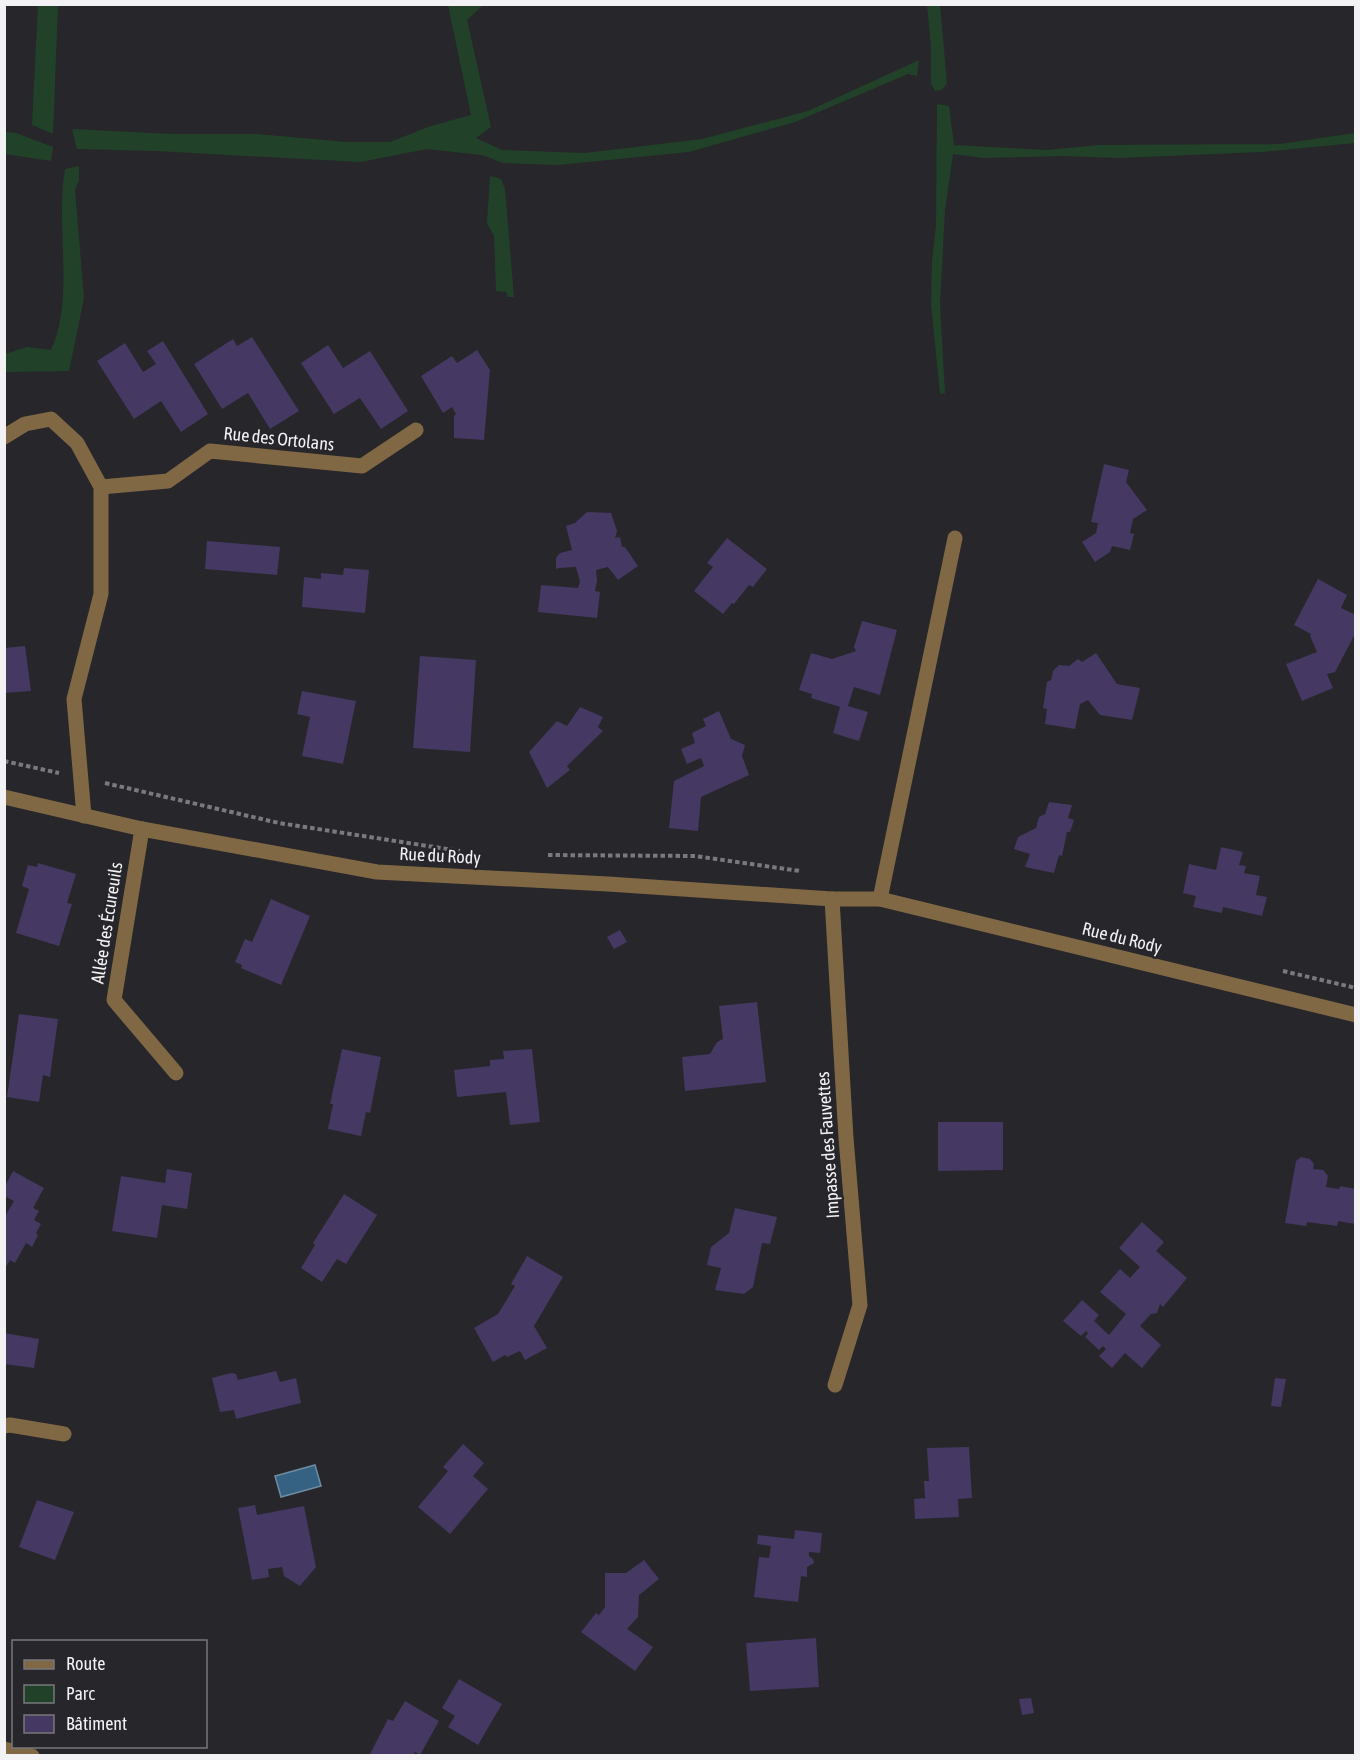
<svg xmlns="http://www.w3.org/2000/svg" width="1360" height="1760" font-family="'Asap Condensed',sans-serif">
<rect width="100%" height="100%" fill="#27262a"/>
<g fill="#214229">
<path d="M38 5H58L53 134 32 125Z"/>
<path d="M448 5H495L482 6 467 20 491 127 476 138 502 150 585 153 702 139 808 111 919 60 917 76 908 74 795 122 689 152 558 165 503 163 482 155 427 149 360 162 156 151 77 149 72 129 172 134H257L346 142H390L431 126 471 115Z"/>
<path d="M927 5H940L947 84 941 90 935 91 931 83V48Z"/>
<path d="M937 104 949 106 954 145 1047 150 1099 145 1280 144 1355 133V143L1263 152 1119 158 1063 156 983 158 953 154 945 210 940 304 945 393 940 394 931 304 932 261 936 225Z"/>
<path d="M5 132 16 133 53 147 51 161 5 154Z"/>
<path d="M79 166V180L75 190 84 298 69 371 5 372V354L27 347 51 350C75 300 55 225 65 169Z"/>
<path d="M490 176 501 179 505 189 514 297H508L506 292 496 291 494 236 487 223Z"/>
</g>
<path fill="#356282" stroke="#6e8da4" stroke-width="1.5" d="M315 1465 321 1486 281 1497 275 1476Z"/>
<g fill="#453862">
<path d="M252 337 299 411 270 429 248 393 222 409 194 364 233 339 237 346Z"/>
<path d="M163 341 208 414 181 432 161 401 134 419 97 361 125 343 143 372 156 364 147 351Z"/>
<path d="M328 345 343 368 370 351 408 411 381 429 360 398 334 414 301 363Z"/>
<path d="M477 350 490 370 484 440 454 438V416L456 414 452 407 443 413 421 376 452 356 457 363Z"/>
<path d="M1104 464 1129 470 1126 482 1147 510 1133 519 1130 533 1134 534 1130 550 1112 546 1110 552 1095 562 1082 542 1096 533 1098 523 1091 522Z"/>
<path d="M587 512 611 513 617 531 615 538 620 537 622 547H625L638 566 618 580 608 567 596 570 597 581 595 591 600 592 597 618 538 612 541 585 578 588 580 582 576 567 559 568 556 569V558L560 553 572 550 566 526 575 523Z"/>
<path d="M727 538 767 569 753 587 749 585 734 604 732 603 723 614 694 591 713 567 707 563Z"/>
<path d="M207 541 280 547 277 575 205 569Z"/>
<path d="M344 568 369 570 365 613 302 607 304 577 321 579V573L343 575Z"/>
<path d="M1318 579 1347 595 1341 608 1356 615V632L1335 672 1327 674 1333 688 1302 701 1286 664 1317 652 1310 636 1311 634 1294 625Z"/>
<path d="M862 621 897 630 880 695 854 687 848 706 868 712 859 741 833 733 840 707 811 698 812 694 799 690 811 653 832 659 856 651 854 647Z"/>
<path d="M25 646 31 691 4 693V648Z"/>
<path d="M1096 653 1117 684 1140 688 1132 720 1100 715 1088 700 1080 704 1075 729 1045 724 1047 709 1043 708 1047 682 1051 680 1053 671 1059 665 1069 666 1078 659 1082 662Z"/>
<path d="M420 656 476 660 470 752 413 748Z"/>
<path d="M302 691 356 701 343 764 302 756 310 717 297 714Z"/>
<path d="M580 707 603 717 598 727 603 731 567 766 570 770 547 788 529 752 557 721 567 726Z"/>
<path d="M719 711 731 739 745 745 742 756 749 775 701 797 698 831 669 828 674 781 704 766 701 758 687 764 681 749 695 743 692 733 706 726 703 719Z"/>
<path d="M1049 802 1072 805 1068 818 1074 820 1070 832H1067L1062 856 1059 855 1054 873 1025 867 1030 854 1014 849 1018 837 1036 828 1039 817 1045 814Z"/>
<path d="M1221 847 1243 852 1239 865 1246 866 1244 873 1260 876 1256 895 1267 897 1262 916 1223 907 1222 913 1193 907 1196 896 1183 893 1189 864 1216 870Z"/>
<path d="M38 863 76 874 67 903 72 904 59 946 16 933 29 889 22 886 28 865 37 867Z"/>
<path d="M271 899 310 916 281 985 241 968 242 965 235 962 245 939 252 942Z"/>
<path d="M620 930 627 942 614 949 607 937Z"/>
<path d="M757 1002 766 1082 685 1091 682 1057 710 1054 717 1042 723 1039 719 1006Z"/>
<path d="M19 1014 58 1019 50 1077 43 1075 39 1102 7 1097Z"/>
<path d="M342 1049 381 1057 370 1113 366 1112 361 1136 328 1129 333 1104H330Z"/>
<path d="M532 1049 540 1122 510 1125 506 1092 457 1097 454 1070 490 1066V1060L504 1059 503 1051Z"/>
<path d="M938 1122H1003V1170L938 1171Z"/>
<path d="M1301 1157 1310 1159 1314 1164 1313 1169 1323 1170 1328 1176 1326 1187 1339 1189 1340 1186 1356 1189 1355 1224 1338 1221 1337 1226 1307 1222 1306 1226 1285 1223 1296 1161Z"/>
<path d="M167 1169 192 1173 187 1209 162 1205 157 1238 112 1231 121 1176 165 1183Z"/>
<path d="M13 1171 44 1188 33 1208 39 1211 34 1220 41 1224 36 1233 38 1235 32 1247 26 1243 15 1263 10 1260 4 1270V1218L14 1201 4 1196V1188Z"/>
<path d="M344 1194 377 1215 346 1264 337 1259 322 1282 301 1268 315 1245 313 1243Z"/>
<path d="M735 1208 777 1217 770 1244 762 1243 753 1287 744 1294 715 1290 721 1268 707 1265 711 1247 729 1233Z"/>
<path d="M1142 1222 1164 1242 1156 1251 1187 1278 1163 1307 1160 1304 1157 1313 1151 1314 1140 1326 1161 1345 1142 1368 1125 1353 1112 1368 1099 1356 1106 1349 1103 1346 1099 1350 1085 1337 1088 1333 1086 1331 1081 1336 1063 1321 1082 1300 1099 1315 1094 1321 1109 1335 1126 1314 1100 1292 1120 1269 1130 1278 1140 1267 1119 1248Z"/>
<path d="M527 1256 563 1277 534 1326 547 1348 525 1360 520 1351 507 1357 505 1355 493 1362 474 1328 498 1314 515 1286 511 1284Z"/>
<path d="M4 1333 39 1339 34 1368 4 1364Z"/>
<path d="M276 1371 280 1382 296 1378 301 1403 236 1419 234 1410 220 1412 212 1378 231 1373 236 1374 238 1380Z"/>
<path d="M1275 1378 1286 1379 1281 1407 1271 1406Z"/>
<path d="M463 1444 484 1463 473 1476 488 1489 450 1534 418 1507 448 1471 443 1467Z"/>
<path d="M969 1447 972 1498 958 1499 959 1517 915 1519 914 1499 925 1498 924 1481H929L927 1448Z"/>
<path d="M37 1500 74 1512 55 1560 19 1547Z"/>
<path d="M255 1505 257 1515 304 1506 316 1567 300 1586 284 1576 282 1567 268 1569 269 1577 252 1580 238 1508Z"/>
<path d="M795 1530 822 1533 820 1553 809 1552V1556L813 1559 814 1563 807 1567V1577L801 1576 798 1602 754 1597 759 1557 769 1558 771 1546 757 1544 758 1535 794 1539Z"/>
<path d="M644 1560 659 1579 639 1595 638 1617 627 1629 653 1647 635 1671 581 1632 596 1613 599 1615 605 1607V1573H626Z"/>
<path d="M816 1638 819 1687 750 1691 746 1643Z"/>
<path d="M459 1679 502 1704 478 1745 448 1727 455 1716 442 1708Z"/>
<path d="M1031 1698 1034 1713 1022 1715 1019 1699Z"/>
<path d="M405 1701 439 1721 420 1755 415 1752 413 1756H369L388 1719 393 1721Z"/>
</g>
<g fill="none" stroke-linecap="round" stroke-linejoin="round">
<g stroke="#7a797d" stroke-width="4" stroke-dasharray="4.5 3" stroke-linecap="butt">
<path d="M4 761 59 773"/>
<path d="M105 783 279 823 460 851"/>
<path d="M548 855 695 856 800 871"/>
<path d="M1283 971 1356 988"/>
</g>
<g stroke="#806845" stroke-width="15">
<path d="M4 437 25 424 51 419 77 443 101 487V594L74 699 84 816"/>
<path d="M101 487 168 481 210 451 362 466 416 430"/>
<path d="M4 797 142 829 377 872 608 884 832 899H880L1356 1015"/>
<path d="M142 829 114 1000 176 1073"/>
<path d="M832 899 846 1138 860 1305 835 1385"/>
<path d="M880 899 955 538"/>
<path d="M4 1426 10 1425 64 1434"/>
<path d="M4 1749 32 1756"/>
</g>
</g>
<g text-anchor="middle" stroke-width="5" stroke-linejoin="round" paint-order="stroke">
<g font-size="18" fill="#f2f1f4" stroke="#27262a">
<text transform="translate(279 439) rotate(6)" y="6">Rue des Ortolans</text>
<text transform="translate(440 856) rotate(3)" y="6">Rue du Rody</text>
<text transform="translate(107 923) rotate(-81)" y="6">Allée des Écureuils</text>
<text transform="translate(1122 938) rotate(14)" y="6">Rue du Rody</text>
<text transform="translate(828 1145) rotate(-94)" y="6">Impasse des Fauvettes</text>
</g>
</g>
<rect width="1360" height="1760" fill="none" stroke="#f2f1f4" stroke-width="12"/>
<rect x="12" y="1640" width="195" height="108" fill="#27262a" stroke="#78777b" stroke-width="1.5"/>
<rect x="24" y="1660" width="30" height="9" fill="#806845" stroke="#78777b" stroke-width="1.5"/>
<text x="66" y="1670" font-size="18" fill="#f2f1f4">Route</text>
<rect x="24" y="1685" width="30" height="18" fill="#214229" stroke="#78777b" stroke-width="1.5"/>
<text x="66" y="1700" font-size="18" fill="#f2f1f4">Parc</text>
<rect x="24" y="1715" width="30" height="18" fill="#453862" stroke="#78777b" stroke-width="1.5"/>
<text x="66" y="1730" font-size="18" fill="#f2f1f4">Bâtiment</text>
</svg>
